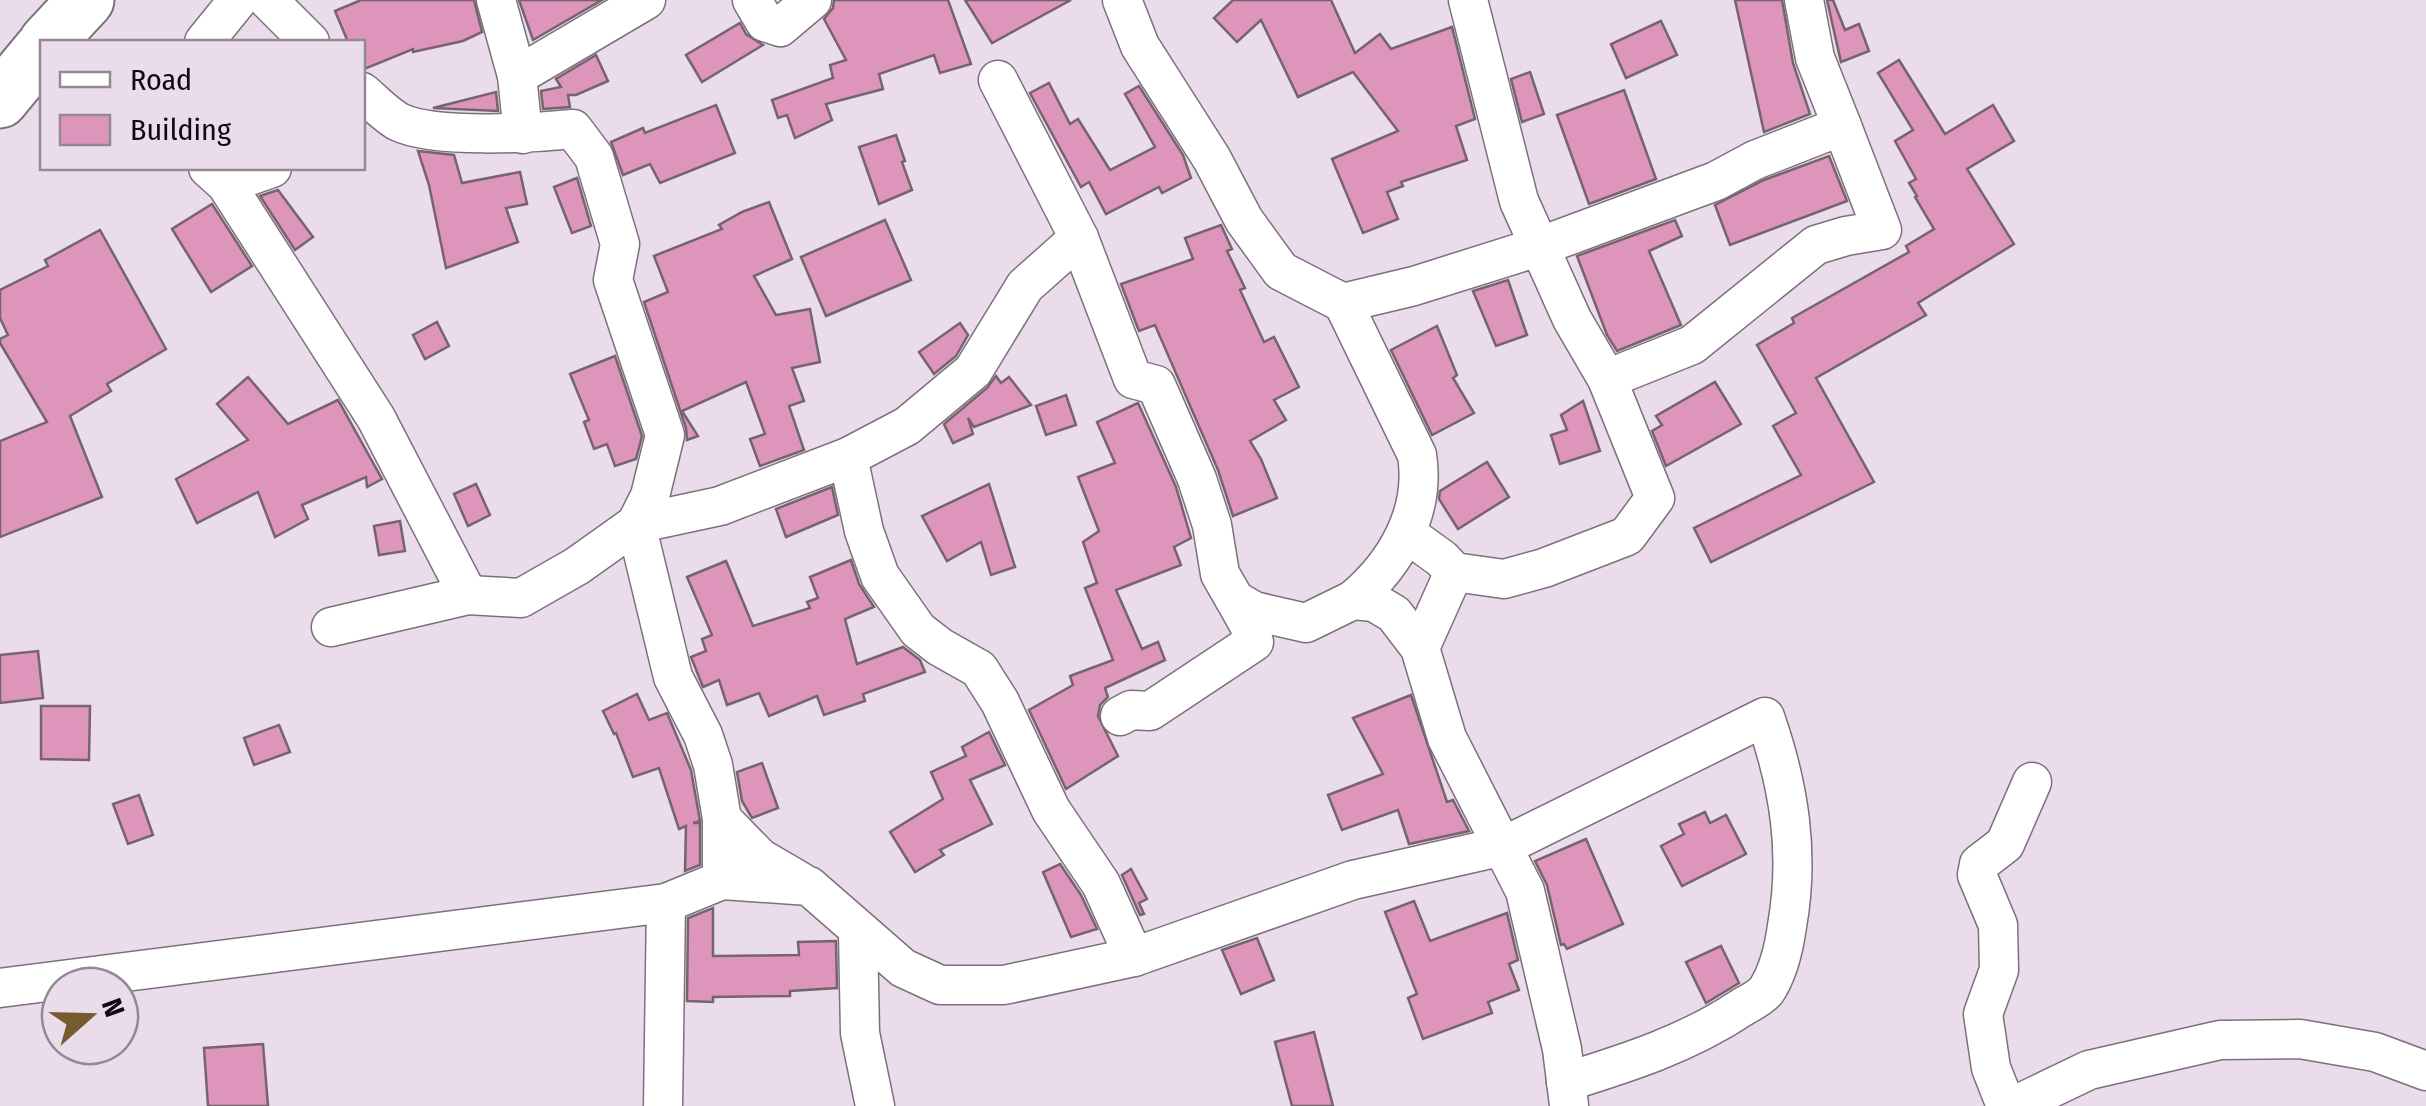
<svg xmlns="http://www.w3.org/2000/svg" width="2426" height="1106" font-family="'Fira Sans Condensed',sans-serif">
<rect width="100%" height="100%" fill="#ebdcec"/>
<g fill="#dd95bb" stroke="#76646d" stroke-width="2.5">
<path d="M361 0H474L482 32 463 41 413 52V49L362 70V42H348L335 11Z"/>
<path d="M519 0H602L533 40Z"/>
<path d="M834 0H948L971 64 940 73 934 55 879 74 883 89 826 104 832 120 795 138 787 115 778 118 772 100 833 78 830 65 846 60 824 19 833 8Z"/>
<path d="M965 0H1071L992 43Z"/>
<path d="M1233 0H1331L1355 53 1380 34 1391 49 1452 27 1475 119 1456 126 1467 160 1401 182 1403 186 1387 192 1398 219 1363 233 1332 159 1398 131 1353 72 1298 97 1261 20 1237 42 1214 18Z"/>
<path d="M1735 0H1782L1793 63 1810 114 1764 132Z"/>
<path d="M1827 0H1833L1845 30 1859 24 1869 51 1841 62Z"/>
<path d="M1661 21 1677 55 1626 78 1611 44Z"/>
<path d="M740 23 746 34 763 45 702 82 686 55Z"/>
<path d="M596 55 608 81 576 95H568L570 107 543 109 541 91 561 87 556 79Z"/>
<path d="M1899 60 1945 134 1993 105 2014 141 1967 169 2014 244 1918 303 1926 315 1816 378 1874 482 1711 562 1694 528 1801 475 1773 426 1796 413 1757 345 1794 323 1792 318 1909 252 1906 246 1934 229 1915 197 1917 196 1909 183 1916 179 1895 141 1913 130 1878 73Z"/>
<path d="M1530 72 1544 114 1522 122 1511 79Z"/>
<path d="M1049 83 1070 124 1078 119 1110 170 1155 147 1125 94 1139 86 1183 155 1191 178 1162 193 1159 187 1106 214 1089 182 1081 187 1030 93Z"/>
<path d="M1624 90 1656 179 1589 204 1557 115Z"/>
<path d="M496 92 498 111 433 108Z"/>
<path d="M716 105 735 153 660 183 650 164 623 175 611 142 643 128 645 133Z"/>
<path d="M896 135 905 161 902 162 912 190 879 204 859 147Z"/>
<path d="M418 151 454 155 462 183 520 172 527 204 506 208 518 242 446 268 429 185Z"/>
<path d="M1829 156 1847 201 1730 245 1715 205 1764 180Z"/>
<path d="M577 178 591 226 572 233 554 187Z"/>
<path d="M278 190 313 237 295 250 260 196Z"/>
<path d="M769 202 792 259 754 276 776 315 810 309 820 362 792 368 804 401 789 406 804 450 760 466 750 439 765 434 746 382 682 411 698 436 687 440 686 428 644 302 668 292 654 256 722 229 719 225 742 212Z"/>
<path d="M212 204 252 266 211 292 172 229Z"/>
<path d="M885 220 911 280 826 316 801 257Z"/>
<path d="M1675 220 1682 236 1649 251 1681 325 1617 351 1607 335 1577 256Z"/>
<path d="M1221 225 1232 249 1227 251 1245 288 1240 290 1264 342 1274 337 1299 387 1274 400 1286 420 1250 441 1261 459 1277 498 1233 516 1218 470 1155 325 1139 331 1121 284 1193 259 1185 238Z"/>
<path d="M100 230 166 349 107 384 111 391 70 416 102 497 0 537V441L47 422 0 343V339L8 335 0 318V290L48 266 45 260Z"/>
<path d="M1508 280 1527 335 1496 346 1473 291Z"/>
<path d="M437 322 449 346 425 359 413 335Z"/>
<path d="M960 323 968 335 956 356 934 374 919 352Z"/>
<path d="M1437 326 1457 375 1453 378 1474 413 1432 435 1391 350Z"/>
<path d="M615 356 642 436 636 459 615 466 607 444 594 449 584 422 589 420 570 374Z"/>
<path d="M996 376 1001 383 1009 377 1031 405 974 427 968 418 973 434 953 443 944 424 987 388Z"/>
<path d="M248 377 288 424 338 400 382 479 367 487 366 477 302 505 308 519 275 537 258 492 197 523 176 479 248 440 217 404Z"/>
<path d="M1715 382 1741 424 1666 466 1652 431 1662 425 1656 416Z"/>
<path d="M1066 395 1076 425 1046 435 1036 406Z"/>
<path d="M1583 401 1600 451 1560 464 1551 435 1567 430 1561 415Z"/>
<path d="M1138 403 1176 487 1191 538 1174 547 1181 565 1116 590 1142 649 1158 642 1165 660 1105 688 1108 697 1100 705 1098 716 1118 756 1066 789 1029 710 1073 685 1070 676 1113 660 1085 588 1097 583 1083 542 1099 531 1078 477 1115 463 1097 422Z"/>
<path d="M1487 462 1509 497 1458 529 1439 499 1440 491Z"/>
<path d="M476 484 490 515 468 526 454 494Z"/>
<path d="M989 484 1015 567 991 575 981 542 947 561 922 516Z"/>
<path d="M832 487 838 515 786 537 776 509Z"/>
<path d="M400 521 405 551 379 555 374 526Z"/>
<path d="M851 560 859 584 874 607 845 619 857 664 903 647 920 660 925 672 863 694 865 701 824 715 817 696 769 716 759 693 727 705 719 680 703 687 691 657 706 651 702 639 712 635 687 577 726 561 753 626 810 608 807 602 818 598 810 577Z"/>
<path d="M38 651 43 698 0 703V655Z"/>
<path d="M637 694 649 720 667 713 691 770 700 821 693 823H700V865L685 871 686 826 679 829 659 768 633 777 616 733 614 734 603 711Z"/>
<path d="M1411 695 1447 802 1453 800 1469 831 1409 844 1398 810 1342 830 1328 795 1383 774 1353 718Z"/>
<path d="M41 706H90L89 760 41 759Z"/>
<path d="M279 725 290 752 254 765 244 738Z"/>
<path d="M989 732 1005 765 970 780 992 824 940 850 944 855 915 872 890 832 943 799 931 772 966 756 962 747Z"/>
<path d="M762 763 778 808 752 818 742 801 737 772Z"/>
<path d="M139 795 153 835 128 844 113 804Z"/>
<path d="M1705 812 1710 823 1726 815 1746 854 1682 886 1661 846 1684 834 1679 824Z"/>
<path d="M1586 839 1623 924 1567 949 1564 944 1561 945 1547 885 1535 861Z"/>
<path d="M1060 864 1081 895 1097 929 1071 937 1043 872Z"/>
<path d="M1131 869 1147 899 1139 903 1144 914 1140 915 1122 875Z"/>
<path d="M1414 901 1430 941 1507 913 1518 960 1509 964 1519 990 1488 1002 1492 1013 1423 1039 1408 998 1417 994 1385 912Z"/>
<path d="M713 908V956L799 955 798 942 836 941 837 988 790 991V996L713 997V1002L687 1001 688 918Z"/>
<path d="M1257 938 1274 980 1241 994 1222 950Z"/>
<path d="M1721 946 1739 983 1706 1003 1686 962Z"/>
<path d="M1314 1032 1333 1106H1292L1275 1042Z"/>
<path d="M263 1044 268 1106H208L204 1048Z"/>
</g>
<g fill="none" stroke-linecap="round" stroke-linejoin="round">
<defs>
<g id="minor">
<path d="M268 0 310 42"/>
<path d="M496 0 517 76 523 134"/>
<path d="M752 0 765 22 780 27 812 0"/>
<path d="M1122 0 1140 46 1212 159 1244 220 1281 271 1343 303 1417 455C1426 512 1396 564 1353 600"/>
<path d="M1804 0 1815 58 1842 126"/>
<path d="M204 42 238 0"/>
<path d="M517 76 646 0"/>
<path d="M998 80 1079 238 1133 379 1156 385 1197 479 1212 525 1220 574 1235 600 1254 611 1306 623 1353 600 1374 602 1394 614 1420 648 1447 738 1525 891 1562 1049 1569 1105"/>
<path d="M362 92C373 101 387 116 399 122 434 139 534 133 573 129L594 157 620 244 613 280 665 435 650 496 636 524 673 677 703 735 713 765 722 819V880L809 886 903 968 940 985H1004L1134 957 1353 880 1504 846 1765 717C1789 786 1800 853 1787 926 1784 948 1778 973 1766 991 1760 998 1749 1003 1741 1008 1687 1044 1627 1063 1566 1082"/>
<path d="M208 168 226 184 376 418 468 595"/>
<path d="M226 184 272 168"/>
<path d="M1343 303 1414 286 1538 247 1716 181 1755 160 1842 126 1882 230 1846 236 1816 245 1692 345 1607 379"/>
<path d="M848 457 864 531 880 576 918 630 940 647 979 669 1000 702 1051 810 1101 884 1134 957"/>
<path d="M1406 533 1442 559 1454 572 1504 579 1544 568 1627 536 1655 498 1607 379 1572 319 1519 201 1468 0"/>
<path d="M331 627 468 595 521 598 577 566 636 524 720 506 848 457 907 426 973 371 1025 286 1079 238"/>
<path d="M1420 648 1454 572"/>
<path d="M1120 716 1131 710 1150 711 1254 642 1249 625 1235 600"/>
<path d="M722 819 760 858 801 882"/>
<path d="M858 932 860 1033 875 1106"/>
<path d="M0 988 666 903 722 880"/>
<path d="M663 1106 666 903"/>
<path d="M2006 1106 1991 1068 1983 1014 1999 970 1998 925 1977 875 1979 864 2005 844 2032 782"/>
<path d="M2014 1106 2089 1070 2220 1040 2300 1039 2375 1052 2426 1071"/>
</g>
<g id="highway">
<path d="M47 42 86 0"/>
<path d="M0 100 42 49"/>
</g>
</defs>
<use href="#minor" stroke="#7d707e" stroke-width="41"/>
<use href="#highway" stroke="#7d707e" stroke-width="59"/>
<use href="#minor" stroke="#fff" stroke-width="38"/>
<use href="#highway" stroke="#fff" stroke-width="55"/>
</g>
<rect x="40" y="40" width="325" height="130" fill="#ebdcec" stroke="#938894" stroke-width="2.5"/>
<rect x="60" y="72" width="50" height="15" fill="#ffffff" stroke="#938894" stroke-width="2.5"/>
<text x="130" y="90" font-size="30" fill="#0f0a0f">Road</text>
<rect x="60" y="115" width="50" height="30" fill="#dd95bb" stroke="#938894" stroke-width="2.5"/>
<text x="130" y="140" font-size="30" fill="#0f0a0f">Building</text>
<g transform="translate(90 1016) rotate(70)"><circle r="48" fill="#ebdcec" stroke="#938894" stroke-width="2.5"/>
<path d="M0-8L18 38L0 25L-18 38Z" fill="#765b2e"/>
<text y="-15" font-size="28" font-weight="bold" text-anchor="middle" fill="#0f0a0f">N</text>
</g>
</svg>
